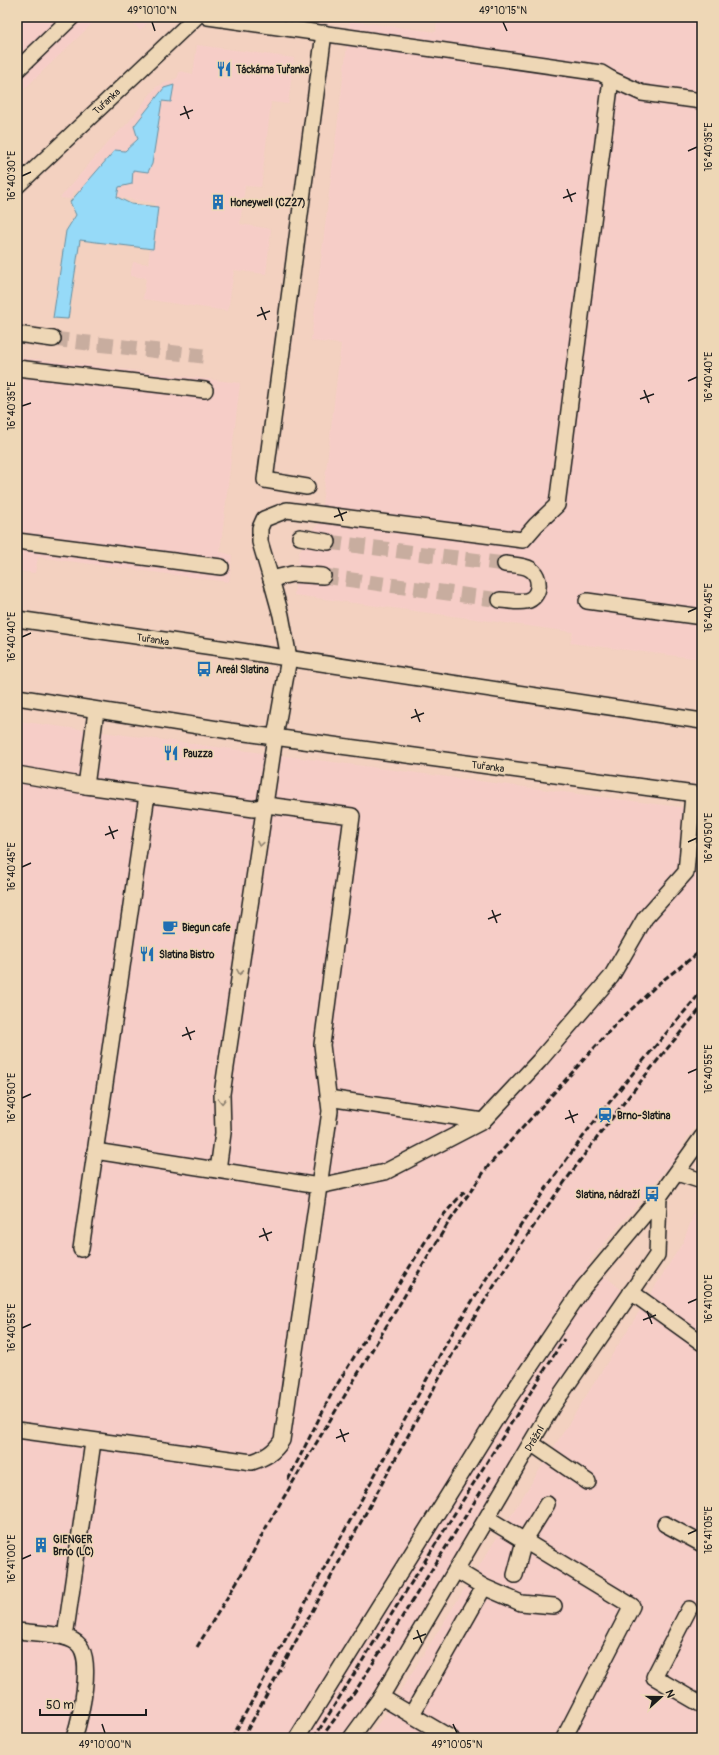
<svg xmlns="http://www.w3.org/2000/svg" width="719" height="1755" font-family="Pangolin,sans-serif">
<rect width="100%" height="100%" fill="#f3d1c0"/>
<filter id="ink" filterUnits="userSpaceOnUse"><feTurbulence type="fractalNoise" baseFrequency=".025" numOctaves="2"/><feDisplacementMap in="SourceGraphic" scale="8" xChannelSelector="R" yChannelSelector="G"/><feConvolveMatrix kernelMatrix="1 2 1 2 8 2 1 2 1" color-interpolation-filters="sRGB"/></filter>
<g filter="url(#ink)">
<g fill="#f6cdc7">
<path d="M17 17H99L17 96Z"/>
<path d="M127 17H154L140 30Z"/>
<path d="M437 17H702V659L570 643 573 632 294 595 299 553 308 535 320 522 341 344 311 341 350 21 436 32Z"/>
<path d="M197 45 294 58 288 104 271 102 261 187 245 186 240 224 271 229 266 274 234 270 228 311 143 299 146 278 130 276 133 262 148 264 155 203 74 191 72 199 60 198 108 142 128 123 156 87 177 78 180 71 193 74Z"/>
<path d="M17 357 240 383 220 552 232 555 229 582 38 557 35 573 17 571Z"/>
<path d="M17 721 702 810V1119L682 1144 681 1152 588 1262 624 1292 563 1377 375 1694 343 1738H17Z"/>
<path d="M702 1193V1738H368L391 1706 683 1242Z"/>
</g>
<path fill="#96daf8" stroke="#658ea0" d="M174 85 171 102 162 101 152 164 148 172 133 170 132 184 119 187 117 197 131 204 158 207 153 249 80 240 68 319 53 318 66 231 76 215 70 202 115 150 125 151 138 139 134 126 164 88Z"/>
<g fill="none" stroke-linecap="round" stroke-linejoin="round">
<g stroke="#c8ad9f" stroke-width="15" stroke-dasharray="15 8" stroke-linecap="butt">
<path d="M53 339 203 356"/>
<path d="M328 542 505 564"/>
<path d="M323 576 500 600"/>
</g>
<defs>
<g id="minor">
<path d="M208 17 601 73 611 79 557 505 536 525 523 540 287 510 264 519 260 528V542L271 579"/>
<path d="M17 70 72 17"/>
<path d="M611 79 642 93 702 101"/>
<path d="M17 186 196 17"/>
<path d="M17 334 53 339"/>
<path d="M17 368 205 390"/>
<path d="M307 487 265 480 324 33"/>
<path d="M300 537 328 542"/>
<path d="M17 541 221 567"/>
<path d="M500 600C508 600 517 603 526 601 541 598 542 576 530 569 524 565 512 565 505 564"/>
<path d="M587 601 702 617"/>
<path d="M17 619 241 651 702 721"/>
<path d="M17 697 230 731 702 795"/>
<path d="M17 774 86 786 254 809 266 805 352 816 322 1045 330 1111 282 1440C274 1453 266 1457 252 1462L17 1430"/>
<path d="M86 786 96 711"/>
<path d="M328 1098 483 1121"/>
<path d="M95 1151 319 1186 385 1172 483 1121 539 1061 611 977 645 918 686 872 693 795"/>
<path d="M218 1170 223 1133 222 1094 275 737 289 658 281 615 271 579 292 574 323 576"/>
<path d="M677 1173 702 1181"/>
<path d="M81 1249 147 795"/>
<path d="M631 1292 702 1343"/>
<path d="M531 1443 588 1482"/>
<path d="M487 1518 632 1606 564 1738"/>
<path d="M665 1524 702 1544"/>
<path d="M456 1570 484 1587 521 1603 554 1606"/>
<path d="M515 1575 524 1541 547 1504"/>
<path d="M689 1609 654 1677 702 1705"/>
<path d="M17 1631C33 1633 65 1633 77 1643 95 1657 80 1719 74 1738"/>
<path d="M65 1637 93 1442"/>
<path d="M381 1697 451 1738"/>
<path d="M412 1714 484 1587"/>
<path d="M297 1738 505 1404 583 1288 659 1197 702 1137"/>
<path d="M351 1738 381 1697 552 1407 657 1255 659 1197"/>
</g>
</defs>
<use href="#minor" stroke="#1c1c1c" stroke-width="18"/>
<use href="#minor" stroke="#eed7b6" stroke-width="15"/>
<g stroke="#1c1c1c" stroke-width="3" stroke-dasharray="6 3" stroke-linecap="butt">
<path d="M288 1480 333 1391 438 1221 465 1191"/>
<path d="M197 1647 241 1575 269 1522 447 1225 489 1165 614 1026 658 984 702 950"/>
<path d="M232 1738 447 1342C495 1263 545 1186 601 1113 634 1071 668 1031 702 991"/>
<path d="M243 1738 457 1346C530 1224 610 1115 702 1007"/>
<path d="M314 1738 564 1339"/>
<path d="M321 1738 358 1687 492 1474"/>
</g>
</g>
<defs><path id="oneway-chevron" d="M-2-3.5L2.5 0L-2 3.5" fill="none" stroke-width="1.6" stroke-linecap="round" stroke-linejoin="round"/></defs>
<g stroke="#908371">
<use href="#oneway-chevron" transform="translate(260 844) rotate(100)"/>
<use href="#oneway-chevron" transform="translate(240 972) rotate(99)"/>
<use href="#oneway-chevron" transform="translate(222 1101) rotate(89)"/>
</g>
</g>
<path fill="none" stroke="#1c1c1c" stroke-width="1.5" d="M152 22 155 31M503 22 507 31M184 106 189 119M180 115 193 110M688 151 697 147M22 176 31 172M567 189 572 202M563 198 576 193M261 307 266 320M257 316 270 311M688 381 697 377M644 390 649 403M640 399 654 394M22 406 31 403M338 508 343 521M334 517 347 512M688 612 697 608M22 637 31 633M415 709 420 722M411 718 424 713M109 826 114 839M105 835 118 830M688 842 697 838M22 867 31 863M492 910 497 923M488 919 501 914M186 1027 191 1040M182 1036 195 1031M688 1073 697 1069M22 1098 31 1094M569 1110 574 1123M565 1119 578 1114M263 1228 268 1241M259 1237 272 1232M688 1303 697 1299M647 1311 652 1324M643 1320 656 1315M22 1328 31 1324M340 1429 345 1442M336 1438 349 1433M688 1534 697 1530M22 1559 31 1555M417 1630 422 1643M413 1639 426 1634M102 1724 105 1733M453 1724 457 1733"/>
<defs>
<symbol id="restaurant-bare" viewBox="-9 -9 18 18"><path d="M-5-6h1v4h1v-4h1v4h1v-4h1v5L-1.5 .5V6h-2V.5L-5-1ZM5-6V6H3V1.5H1.5Q1.5-4 5-6Z" fill="#1f6fb2" stroke="#eed7b6" stroke-width="2.5" paint-order="stroke"/></symbol>
<symbol id="building-bare" viewBox="-9 -9 18 18"><path d="M-4-6H4V6H1V3H-1V6H-4ZM-2.5-4.3h1.7v1.8h-1.7ZM.8-4.3h1.7v1.8H.8ZM-2.5-1h1.7V.8h-1.7ZM.8-1h1.7V.8H.8Z" fill="#1f6fb2" stroke="#eed7b6" stroke-width="2.5" paint-order="stroke"/></symbol>
<symbol id="bus-bare" viewBox="-9 -9 18 18"><path d="M-5-6H5V4H4V6H2V4H-2V6H-4V4H-5ZM-3.5-4V0h7V-4ZM-3.5 1.2v1.5H-2V1.2ZM2 1.2v1.5H3.5V1.2Z" fill="#1f6fb2" stroke="#eed7b6" stroke-width="2.5" paint-order="stroke"/></symbol>
<symbol id="cafe-bare" viewBox="-9 -9 18 18"><path d="M-5.5-4.5H6V0H3Q3 3.5 0 3.5H-2.5Q-5.5 3.5-5.5 0ZM3-3.2v2h1.7v-2ZM-6 4.5H4V6H-6Z" fill="#1f6fb2" stroke="#eed7b6" stroke-width="2.5" paint-order="stroke"/></symbol>
<symbol id="station-bare" viewBox="-9 -9 18 18"><path d="M-3-6H3Q5-6 5-4V2Q5 4 3 4L4.5 6H3L1.5 4h-3L-3 6H-4.5L-3 4Q-5 4-5 2V-4Q-5-6-3-6ZM-3.5-4v3h7v-3ZM-3.5 1v1.5H-2V1ZM2 1v1.5H3.5V1Z" fill="#1f6fb2" stroke="#eed7b6" stroke-width="2.5" paint-order="stroke"/></symbol>
</defs>
<g fill-rule="evenodd">
<use href="#restaurant-bare" x="213" y="58" width="22" height="22"/>
<use href="#building-bare" x="207" y="191" width="22" height="22"/>
<use href="#bus-bare" x="193" y="658" width="22" height="22"/>
<use href="#restaurant-bare" x="160" y="742" width="22" height="22"/>
<use href="#cafe-bare" x="159" y="916" width="22" height="22"/>
<use href="#restaurant-bare" x="136" y="943" width="22" height="22"/>
<use href="#station-bare" x="594" y="1104" width="22" height="22"/>
<use href="#bus-bare" x="641" y="1183" width="22" height="22"/>
<use href="#building-bare" x="30" y="1534" width="22" height="22"/>
</g>
<g text-anchor="middle" stroke-width="3" stroke-linejoin="round" paint-order="stroke">
<g font-size="10" font-weight="bold" fill="#1c1c1c" stroke="#eed7b6" text-anchor="start">
<text x="236" y="73">Táckárna Tuřanka</text>
<text x="230" y="206">Honeywell (CZ27)</text>
<text x="216" y="673">Areál Slatina</text>
<text x="183" y="757">Pauzza</text>
<text x="182" y="931">Biegun cafe</text>
<text x="159" y="958">Slatina Bistro</text>
<text x="617" y="1119">Brno-Slatina</text>
<text x="640" y="1198" text-anchor="end">Slatina, nádraží</text>
<text x="53" y="1543">GIENGER<tspan x="53" dy="12">Brno (LC)</tspan></text>
</g>
<g font-size="10" fill="#1c1c1c" stroke="#eed7b6">
<text transform="translate(106 101) rotate(-43)" y="4">Tuřanka</text>
<text transform="translate(153 639) rotate(9)" y="4">Tuřanka</text>
<text transform="translate(488 766) rotate(8)" y="4">Tuřanka</text>
<text transform="translate(534 1438) rotate(-59)" y="4">Drážní</text>
</g>
</g>
<rect width="719" height="1755" fill="none" stroke="#eed7b6" stroke-width="44"/>
<g transform="translate(661 1697) rotate(69)" stroke="#eed7b6" stroke-width="3" paint-order="stroke">
<path d="M0-3L7 15L0 10L-7 15Z" fill="#1c1c1c"/>
<text y="-6" font-size="11" font-weight="bold" text-anchor="middle" fill="#1c1c1c">N</text>
</g>
<path d="M40 1709v6h106v-6" fill="none" stroke="#1c1c1c" stroke-width="2"/>
<text x="46" y="1709" font-size="12" fill="#1c1c1c" stroke="#eed7b6" stroke-width="3" paint-order="stroke">50 m</text>
<rect x="22" y="22" width="675" height="1711" fill="none" stroke="#1c1c1c" stroke-width="1.5"/>
<g font-size="10" text-anchor="middle" fill="#1c1c1c">
<text x="152" y="14">49°10'10"N</text>
<text x="503" y="14">49°10'15"N</text>
<text transform="translate(708 147) rotate(-90)" y="4">16°40'35"E</text>
<text transform="translate(11 176) rotate(-90)" y="4">16°40'30"E</text>
<text transform="translate(708 377) rotate(-90)" y="4">16°40'40"E</text>
<text transform="translate(11 406) rotate(-90)" y="4">16°40'35"E</text>
<text transform="translate(708 608) rotate(-90)" y="4">16°40'45"E</text>
<text transform="translate(11 637) rotate(-90)" y="4">16°40'40"E</text>
<text transform="translate(708 838) rotate(-90)" y="4">16°40'50"E</text>
<text transform="translate(11 867) rotate(-90)" y="4">16°40'45"E</text>
<text transform="translate(708 1069) rotate(-90)" y="4">16°40'55"E</text>
<text transform="translate(11 1098) rotate(-90)" y="4">16°40'50"E</text>
<text transform="translate(708 1299) rotate(-90)" y="4">16°41'00"E</text>
<text transform="translate(11 1328) rotate(-90)" y="4">16°40'55"E</text>
<text transform="translate(708 1530) rotate(-90)" y="4">16°41'05"E</text>
<text transform="translate(11 1559) rotate(-90)" y="4">16°41'00"E</text>
<text x="105" y="1748">49°10'00"N</text>
<text x="457" y="1748">49°10'05"N</text>
</g>
</svg>
